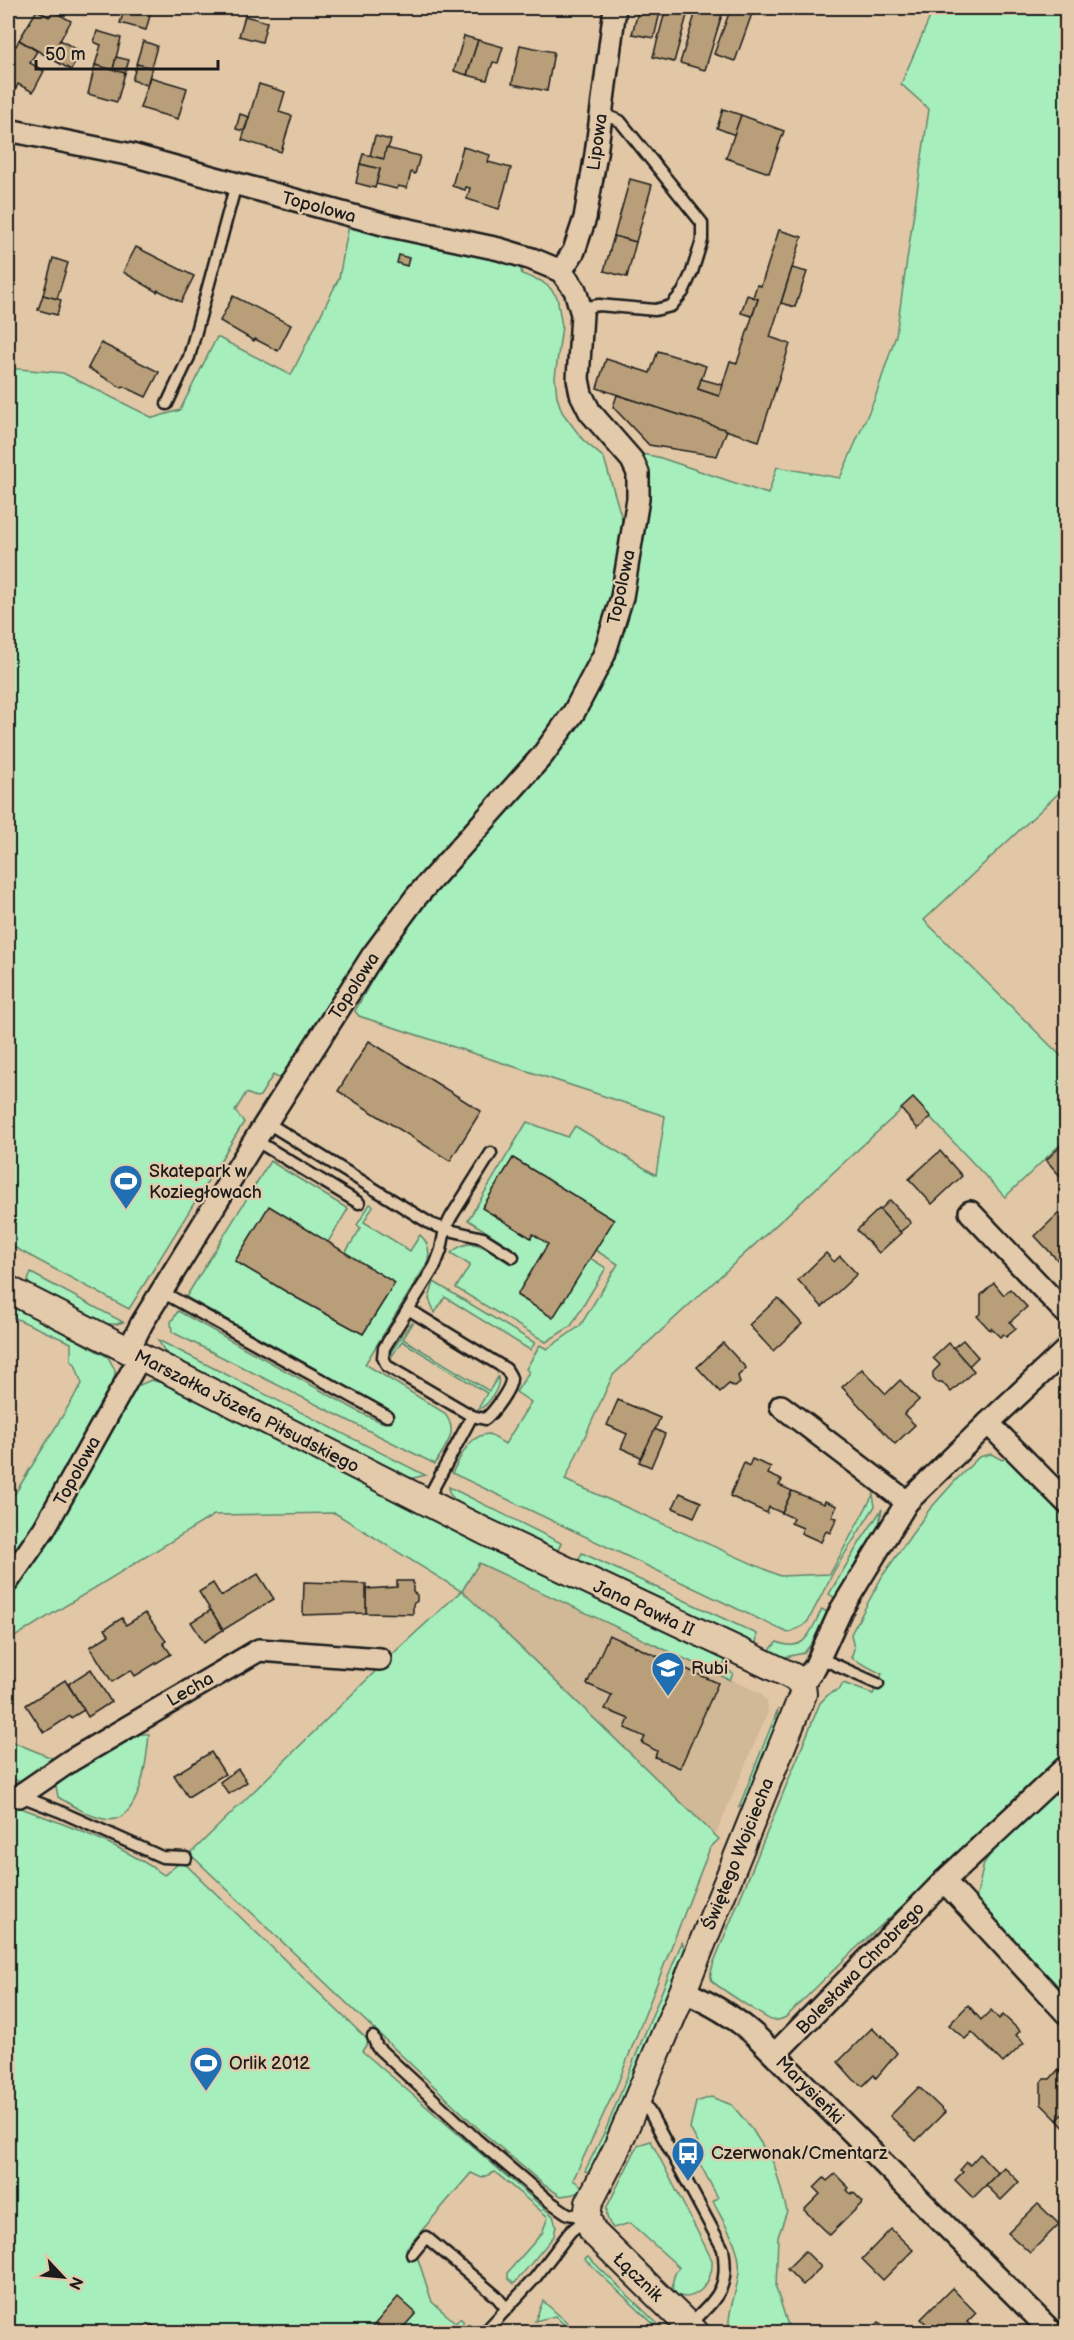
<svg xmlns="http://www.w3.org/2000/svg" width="1074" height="2340" font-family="'Balsamiq Sans',sans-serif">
<rect width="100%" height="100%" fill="#e1c7a5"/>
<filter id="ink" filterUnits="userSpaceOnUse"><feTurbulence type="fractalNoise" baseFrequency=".0167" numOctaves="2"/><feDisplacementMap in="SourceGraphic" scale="12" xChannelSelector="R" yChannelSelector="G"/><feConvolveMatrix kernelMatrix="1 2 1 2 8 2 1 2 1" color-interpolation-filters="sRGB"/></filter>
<g filter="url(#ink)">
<path fill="#d1b896" d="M479 1563 760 1693 767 1702 768 1712 715 1836 461 1591Z"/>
<g fill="#a6eebb" stroke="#61856c" stroke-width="1.5">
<path d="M934 8H1066V796L1060 792 924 920 1066 1061V1139L1005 1197 913 1099 613 1375 565 1480 780 1576 830 1574 873 1495 875 1506 835 1569 808 1621 803 1626 788 1633 452 1473C461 1457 468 1435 489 1434L505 1444 531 1402 516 1392 529 1372 526 1369 540 1345 547 1349 580 1326 618 1264 595 1250 613 1220 513 1158 483 1208 531 1238 533 1234 548 1244 517 1296 553 1317 590 1258 606 1268 571 1326 546 1342 456 1288 470 1265 451 1253C473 1233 489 1251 509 1263L517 1251 468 1220 527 1122 568 1137 575 1126 656 1175 665 1116 359 1016 355 1011 399 931 535 778 630 604 643 538 636 453 658 457 768 494 777 467 840 478 875 398 896 335 929 109 901 84Z"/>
<path d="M349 225 500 259 520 266 522 274 541 281 550 288 557 297 562 326 555 377 557 397 562 412 583 440 604 458 622 519 615 589 588 666 558 722 530 757 414 881 351 970 334 1007 280 1079 273 1075 260 1096 256 1097 246 1093 235 1111 244 1122 129 1309 8 1244V368L63 373 153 418 180 410 217 337 291 375 339 278Z"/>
<path d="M270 1161 348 1209 328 1242 235 1261 295 1297 363 1334 395 1283 345 1253 361 1228 357 1225 370 1204 373 1206 364 1222 410 1251 420 1235C430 1244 431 1255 425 1267L365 1364 443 1412C461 1431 445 1446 435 1464L172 1332 171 1322 178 1311 365 1415 384 1423 390 1410 186 1297Z"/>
<path d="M31 1273 123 1322 117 1324H103L29 1284 28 1281Z"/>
<path d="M434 1282 535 1343 530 1350 445 1297 435 1313 429 1299Z"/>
<path d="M8 1303 108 1357 115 1370 114 1385 38 1523 62 1521 70 1499 135 1387 151 1380 166 1384 488 1547 726 1660 722 1667 733 1673 730 1680 479 1563 462 1591 719 1839 710 1848 618 2083 573 2180 583 2187 574 2194 561 2196 544 2185 480 2130 190 1854 398 1649 461 1591 335 1513 214 1515 8 1641V1505L82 1384 75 1364 71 1361V1343L8 1315Z"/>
<path d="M411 1323H413L403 1339 489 1391 498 1377C501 1386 488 1407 478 1409L487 1393 402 1341 392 1356 391 1352Z"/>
<path d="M158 1340 425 1475 414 1478 407 1477 177 1361 165 1352Z"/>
<path d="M991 1454 1002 1460 1007 1457 1066 1511V1756L852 1952 786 2017C782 2019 777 2021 772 2020 768 2020 714 1984 712 1981 709 1975 712 1968 714 1962L820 1703 829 1694 840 1689 843 1683 873 1694 882 1674 851 1658 854 1649 851 1634 883 1575 929 1510 955 1481 979 1457Z"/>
<path d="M449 1487 561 1543 557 1552 457 1502 449 1493Z"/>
<path d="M882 1509 878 1529 865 1547 835 1598 829 1594 860 1542Z"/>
<path d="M582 1553 757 1634 756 1645 578 1562Z"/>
<path d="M822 1609 827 1612 815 1639 804 1653 785 1657 769 1651 777 1642C806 1654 811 1630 822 1609Z"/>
<path d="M778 1709 775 1734 748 1801 739 1807Z"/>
<path d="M139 1734H149C147 1757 141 1827 104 1819 88 1816 72 1805 58 1797L56 1786 70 1773Z"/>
<path d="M8 1740 52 1758 22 1782 8 1778Z"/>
<path d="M1066 1778V1998L992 1922 976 1900 984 1863 1000 1841Z"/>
<path d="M8 1803C63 1824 115 1841 164 1875L182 1861 369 2041 362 2051 553 2216 556 2226 554 2236 514 2284 508 2278V2272L542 2233 548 2217 495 2172 482 2178 471 2173 406 2249 418 2259 432 2302 456 2323 460 2318 463 2321V2327L458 2332H13L8 2328Z"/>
<path d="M682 1942 686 1954 619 2114 591 2174 585 2171 606 2129Z"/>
<path d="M711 2097 732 2105 752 2129 774 2164 787 2211 778 2237 776 2288 790 2332H729C727 2311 737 2293 739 2272 742 2247 723 2223 713 2201L718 2198 698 2160 704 2155 690 2128 696 2102Z"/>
<path d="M651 2141 712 2260C714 2281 696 2305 674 2294 671 2284 673 2275 679 2267L630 2223 613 2228C607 2221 606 2216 607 2207L638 2145Z"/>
<path d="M588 2257 666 2332H662L584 2259Z"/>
<path d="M543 2301 578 2332H572L555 2316 535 2321Z"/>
</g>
<g fill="#b89f79" stroke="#1c1c1c" stroke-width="1.5">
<path d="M125 8H152L146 30 120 23Z"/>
<path d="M639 8H661L654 38 632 34Z"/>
<path d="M666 8H689L674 62 653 57Z"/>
<path d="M697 8H724L705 70 680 63Z"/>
<path d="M731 8H754L735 61 714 54Z"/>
<path d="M37 10 49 17 53 11 71 21 50 58 19 40Z"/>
<path d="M245 16 267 22 262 42 239 36Z"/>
<path d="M97 31 121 38 113 70 95 65 101 45 94 42Z"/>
<path d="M464 36 478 40 467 75 454 71Z"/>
<path d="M19 40 37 51 30 63 44 71 33 92 18 84 16 89 8 84V47L10 43 16 46Z"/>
<path d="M60 40 81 52 71 70 50 58Z"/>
<path d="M478 40 503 47 498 63 493 62 487 80 467 75Z"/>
<path d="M143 41 157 46 151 68 136 64Z"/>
<path d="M520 45 554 52 547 91 512 84Z"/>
<path d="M116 57 129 60 125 73 113 70Z"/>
<path d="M137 64 152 68 147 85 132 80Z"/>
<path d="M95 65 125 73 117 102 88 94Z"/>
<path d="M150 77 187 88 178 119 140 108Z"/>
<path d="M259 84 285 92 279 112 292 116 281 152 242 140Z"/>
<path d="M723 109 741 115 735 135 717 128Z"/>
<path d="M240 114 249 117 244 131 236 129Z"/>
<path d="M741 115 784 131 769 173 726 158Z"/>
<path d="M375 136 391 140 384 159 370 156Z"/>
<path d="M463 147 490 155 488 162 511 168 499 209 467 199 470 188 466 187 465 190 452 186Z"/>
<path d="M386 148 420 156 415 174 411 172 407 188 398 186 397 189 376 184 380 169 360 164 363 154 384 159Z"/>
<path d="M360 164 380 169 375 188 356 183Z"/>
<path d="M630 179 652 185 636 242 614 236Z"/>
<path d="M779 230 802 237 770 337 790 344 759 441 597 388 606 359 650 373 658 351 706 366 698 389 719 396 730 361 737 363 758 299 753 297 757 285 761 286Z"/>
<path d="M614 236 636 242 627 277 604 271Z"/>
<path d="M136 247 194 276 181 302 158 290 157 292 123 272Z"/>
<path d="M399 255 409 258 407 266 397 263Z"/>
<path d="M53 258 68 263 57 299 43 295Z"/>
<path d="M792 268 807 272 795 307 781 303Z"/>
<path d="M43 295 61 300 57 315 38 310Z"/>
<path d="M747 295 758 299 752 316 741 313Z"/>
<path d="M233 296 291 325 278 351 255 339 254 341 220 321Z"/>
<path d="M101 343 159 372 146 397 123 386 122 388 88 368Z"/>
<path d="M701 379 723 385 719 396 698 389Z"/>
<path d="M617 395 727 430 717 456 649 445 613 407Z"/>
<path d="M369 1041 481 1111 450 1161 338 1091Z"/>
<path d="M913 1098 931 1117 918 1129 901 1109Z"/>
<path d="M1063 1144 1066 1148V1173L1062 1178 1046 1160Z"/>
<path d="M940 1151 962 1176 932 1204 909 1179Z"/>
<path d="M513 1158 614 1220 553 1318 517 1295 548 1244 533 1234 531 1238 482 1208Z"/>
<path d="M890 1200 911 1223 900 1232 880 1210Z"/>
<path d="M269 1206 395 1283 363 1334 295 1297 235 1261Z"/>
<path d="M879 1209 901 1233 879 1253 857 1230Z"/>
<path d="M1059 1213 1066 1221V1269L1035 1236Z"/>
<path d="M826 1253 834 1262 840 1256 857 1274 822 1307 798 1280Z"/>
<path d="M994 1283 1004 1295 1010 1289 1027 1307 1010 1322 1016 1329 1006 1337 1003 1334 1000 1337 991 1328 990 1330 977 1316 981 1313V1295Z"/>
<path d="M778 1298 802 1324 773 1351 749 1325Z"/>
<path d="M963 1340 978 1357 969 1366 953 1348Z"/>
<path d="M723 1343 746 1368 738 1376 740 1383 735 1387 729 1384 720 1392 697 1367Z"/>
<path d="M949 1343 974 1371 951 1392 942 1382H937L933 1377V1372L940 1365 933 1358Z"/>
<path d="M862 1369 886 1394 900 1380 919 1400 904 1414 915 1425 895 1444 842 1387Z"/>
<path d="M618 1400 660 1418 643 1458 621 1448 627 1434 607 1425Z"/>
<path d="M1066 1423V1440L1058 1430Z"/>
<path d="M655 1429 665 1434 651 1467 639 1462Z"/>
<path d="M752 1459 771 1467 768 1474 782 1480 779 1485 792 1491 782 1513 769 1507 767 1513 730 1496 744 1463 749 1466Z"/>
<path d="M792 1491 824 1504 825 1501 837 1506 832 1517 837 1518 830 1533 826 1531 821 1542 801 1533 803 1528 791 1523 793 1518 782 1513Z"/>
<path d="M680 1493 701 1502 694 1517 673 1508Z"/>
<path d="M258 1574 274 1599 223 1630 199 1592 213 1583 221 1596Z"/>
<path d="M397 1581H413V1592L417 1595V1601L413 1604V1614L366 1613V1589L397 1587Z"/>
<path d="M304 1582 366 1584V1613L303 1615Z"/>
<path d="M211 1610 223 1630 204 1642 191 1622Z"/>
<path d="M145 1613 166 1641 163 1643 171 1654 135 1676 131 1670 112 1682 90 1647 109 1635 105 1629 122 1618 126 1625Z"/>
<path d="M609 1635 718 1683 680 1768 655 1757 657 1751 642 1743 645 1737 625 1728 629 1719 605 1709 612 1695 587 1684Z"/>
<path d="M91 1669 111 1702 88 1717 68 1684Z"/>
<path d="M65 1680 84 1710 71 1718 70 1716 44 1733 26 1705Z"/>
<path d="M211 1752 225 1774 188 1797 174 1775Z"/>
<path d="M238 1769 247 1782 229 1794 220 1782Z"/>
<path d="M968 2005 981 2020 991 2010 999 2019 1003 2015 1020 2031 1016 2035 1024 2043 1003 2063 972 2032 965 2039 949 2025Z"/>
<path d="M872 2028 881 2037 882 2035 897 2053 876 2078 874 2075 863 2086 854 2080 838 2062Z"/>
<path d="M1058 2070 1066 2079V2111L1057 2120 1041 2104V2082L1044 2079H1050Z"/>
<path d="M919 2087 945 2112 916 2141 890 2116Z"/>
<path d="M1066 2111V2130L1057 2120Z"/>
<path d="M980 2154 998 2173 973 2198 955 2180 963 2172 960 2170 967 2162 970 2165Z"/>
<path d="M1004 2167 1019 2182 1001 2200 986 2185Z"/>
<path d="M835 2174 849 2188 847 2190 851 2194 853 2192 863 2202 830 2235 804 2210 820 2194 814 2188 824 2178 827 2181Z"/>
<path d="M1038 2204 1059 2224 1030 2253 1008 2233Z"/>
<path d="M891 2229 913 2250 883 2280 862 2259Z"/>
<path d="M805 2251 821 2267 803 2285 787 2269Z"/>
<path d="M952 2288 976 2313 967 2322 973 2328 968 2332H935L921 2319Z"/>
<path d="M398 2297 416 2313 399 2332H368Z"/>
<path d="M879 2322 889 2332H869Z"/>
</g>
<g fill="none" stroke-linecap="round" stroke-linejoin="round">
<defs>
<g id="service">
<path d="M581 308 599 305 655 310 671 306 683 292 692 272 702 240V223L620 121 602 114"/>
<path d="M167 404 189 357 236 184"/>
<path d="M266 1122 431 1224 445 1229 483 1238 513 1257"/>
<path d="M255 1140 359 1203"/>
<path d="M162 1292 387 1416"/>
<path d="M408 1309 506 1369C508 1372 510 1375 511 1378 512 1388 493 1413 485 1419L472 1416 387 1366 383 1357 384 1348 435 1266 441 1250 445 1229 451 1217 491 1153"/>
<path d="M426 1502 472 1416"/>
<path d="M820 1658 878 1684"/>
<path d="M8 1791 59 1811 162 1857 186 1858"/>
<path d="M373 2037 377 2047 476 2139 549 2201 568 2214 587 2217"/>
<path d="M641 2096 723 2249C730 2290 716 2298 689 2326"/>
<path d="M412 2254 426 2237 496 2296 507 2309"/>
<path d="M149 2331 150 2332"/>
<path d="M485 2332 535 2278 570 2232 587 2218"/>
</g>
<g id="minor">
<path d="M8 130 132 155 386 225 499 249 532 259 561 271 575 290 582 314 578 379 581 394 590 412 632 460 638 473V499L622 597 604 655 574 712 542 756 416 897 373 955 255 1140 142 1323 128 1351"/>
<path d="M561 271 574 251 585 218 596 154 615 8"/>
<path d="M970 1212 1066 1313"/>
<path d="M781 1406 907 1502"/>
<path d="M988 1423 1066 1502"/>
<path d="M8 1581 44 1529 140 1357"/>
<path d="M802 1684 815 1667 841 1610 907 1502 988 1423 1066 1350"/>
<path d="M19 1796 70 1761 259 1650 380 1659"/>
<path d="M944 1881 1066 2013"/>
<path d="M683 1991C710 2003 734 2016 756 2036L1052 2332"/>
<path d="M775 2054 944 1881 1066 1767"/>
</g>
<path id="tertiary" d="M8 1289 486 1532 794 1677 802 1684 803 1694 683 1991 615 2152 589 2203 587 2217 593 2232 695 2332"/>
</defs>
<use href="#service" stroke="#1c1c1c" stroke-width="15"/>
<use href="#minor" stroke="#1c1c1c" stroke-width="26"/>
<use href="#tertiary" stroke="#1c1c1c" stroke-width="30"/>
<use href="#service" stroke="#e3caab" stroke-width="10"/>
<use href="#minor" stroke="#e3caab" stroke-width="21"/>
<use href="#tertiary" stroke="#e3caab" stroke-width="26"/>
</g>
</g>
<defs>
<symbol id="stadium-pin" viewBox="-11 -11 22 30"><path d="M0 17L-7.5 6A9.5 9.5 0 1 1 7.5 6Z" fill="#1f6fb2" stroke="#e3caab"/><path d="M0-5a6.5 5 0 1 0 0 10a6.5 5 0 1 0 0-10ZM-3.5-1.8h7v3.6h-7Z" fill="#fff"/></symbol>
<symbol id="school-pin" viewBox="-11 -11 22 30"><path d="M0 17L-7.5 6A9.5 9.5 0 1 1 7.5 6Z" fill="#1f6fb2" stroke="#e3caab"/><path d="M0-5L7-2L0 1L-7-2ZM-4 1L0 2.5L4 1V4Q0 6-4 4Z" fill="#fff"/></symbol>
<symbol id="bus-pin" viewBox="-11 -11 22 30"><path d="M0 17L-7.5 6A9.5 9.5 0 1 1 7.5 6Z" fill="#1f6fb2" stroke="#e3caab"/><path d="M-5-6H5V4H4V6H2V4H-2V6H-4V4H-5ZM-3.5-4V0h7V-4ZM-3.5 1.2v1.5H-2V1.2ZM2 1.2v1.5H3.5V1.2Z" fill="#fff"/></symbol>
</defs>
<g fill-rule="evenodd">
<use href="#stadium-pin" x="107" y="1162" width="38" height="52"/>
<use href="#school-pin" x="649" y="1649" width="38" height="52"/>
<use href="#stadium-pin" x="187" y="2044" width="38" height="52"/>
<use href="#bus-pin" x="669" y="2134" width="38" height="52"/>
</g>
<g text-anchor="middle" stroke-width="4.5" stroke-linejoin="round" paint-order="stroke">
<g font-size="18" fill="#1c1c1c" stroke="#e3caab">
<text transform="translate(597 142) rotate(-82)" y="6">Lipowa</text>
<text transform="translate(319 207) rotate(15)" y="6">Topolowa</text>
<text transform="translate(621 587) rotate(-78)" y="6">Topolowa</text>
<text transform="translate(354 986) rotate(-57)" y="6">Topolowa</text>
<text transform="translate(247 1411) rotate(27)" y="6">Marszałka Józefa Piłsudskiego</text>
<text transform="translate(77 1471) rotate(-61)" y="6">Topolowa</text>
<text transform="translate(644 1608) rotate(25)" y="6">Jana Pawła II</text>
<text transform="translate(190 1689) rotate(-30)" y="6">Lecha</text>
<text transform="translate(738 1854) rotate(-68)" y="6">Świętego Wojciecha</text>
<text transform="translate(860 1968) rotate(-46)" y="6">Bolesława Chrobrego</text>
<text transform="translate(810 2090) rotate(45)" y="6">Marysieńki</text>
<text transform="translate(638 2277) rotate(44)" y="6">Łącznik</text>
</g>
<g font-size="18" fill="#1c1c1c" stroke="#e3caab" text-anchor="start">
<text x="149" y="1177">Skatepark w<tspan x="149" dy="21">Koziegłowach</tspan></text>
<text x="691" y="1674">Rubi</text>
<text x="229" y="2069">Orlik 2012</text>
<text x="711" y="2159">Czerwonak/Cmentarz</text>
</g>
</g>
<rect width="1074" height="2340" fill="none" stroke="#e3caab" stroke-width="30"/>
<rect x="15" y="15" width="1044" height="2310" fill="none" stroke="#1c1c1c" stroke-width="2" filter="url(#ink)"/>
<g transform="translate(63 2277) rotate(116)" stroke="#e3caab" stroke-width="4.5" paint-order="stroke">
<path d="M0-4.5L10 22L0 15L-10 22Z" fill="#1c1c1c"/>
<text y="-9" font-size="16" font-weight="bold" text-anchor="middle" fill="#1c1c1c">N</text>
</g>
<path d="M36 60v9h182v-9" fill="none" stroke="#1c1c1c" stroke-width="3"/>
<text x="45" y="60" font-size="18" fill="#1c1c1c" stroke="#e3caab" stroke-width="4.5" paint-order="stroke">50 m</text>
</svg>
